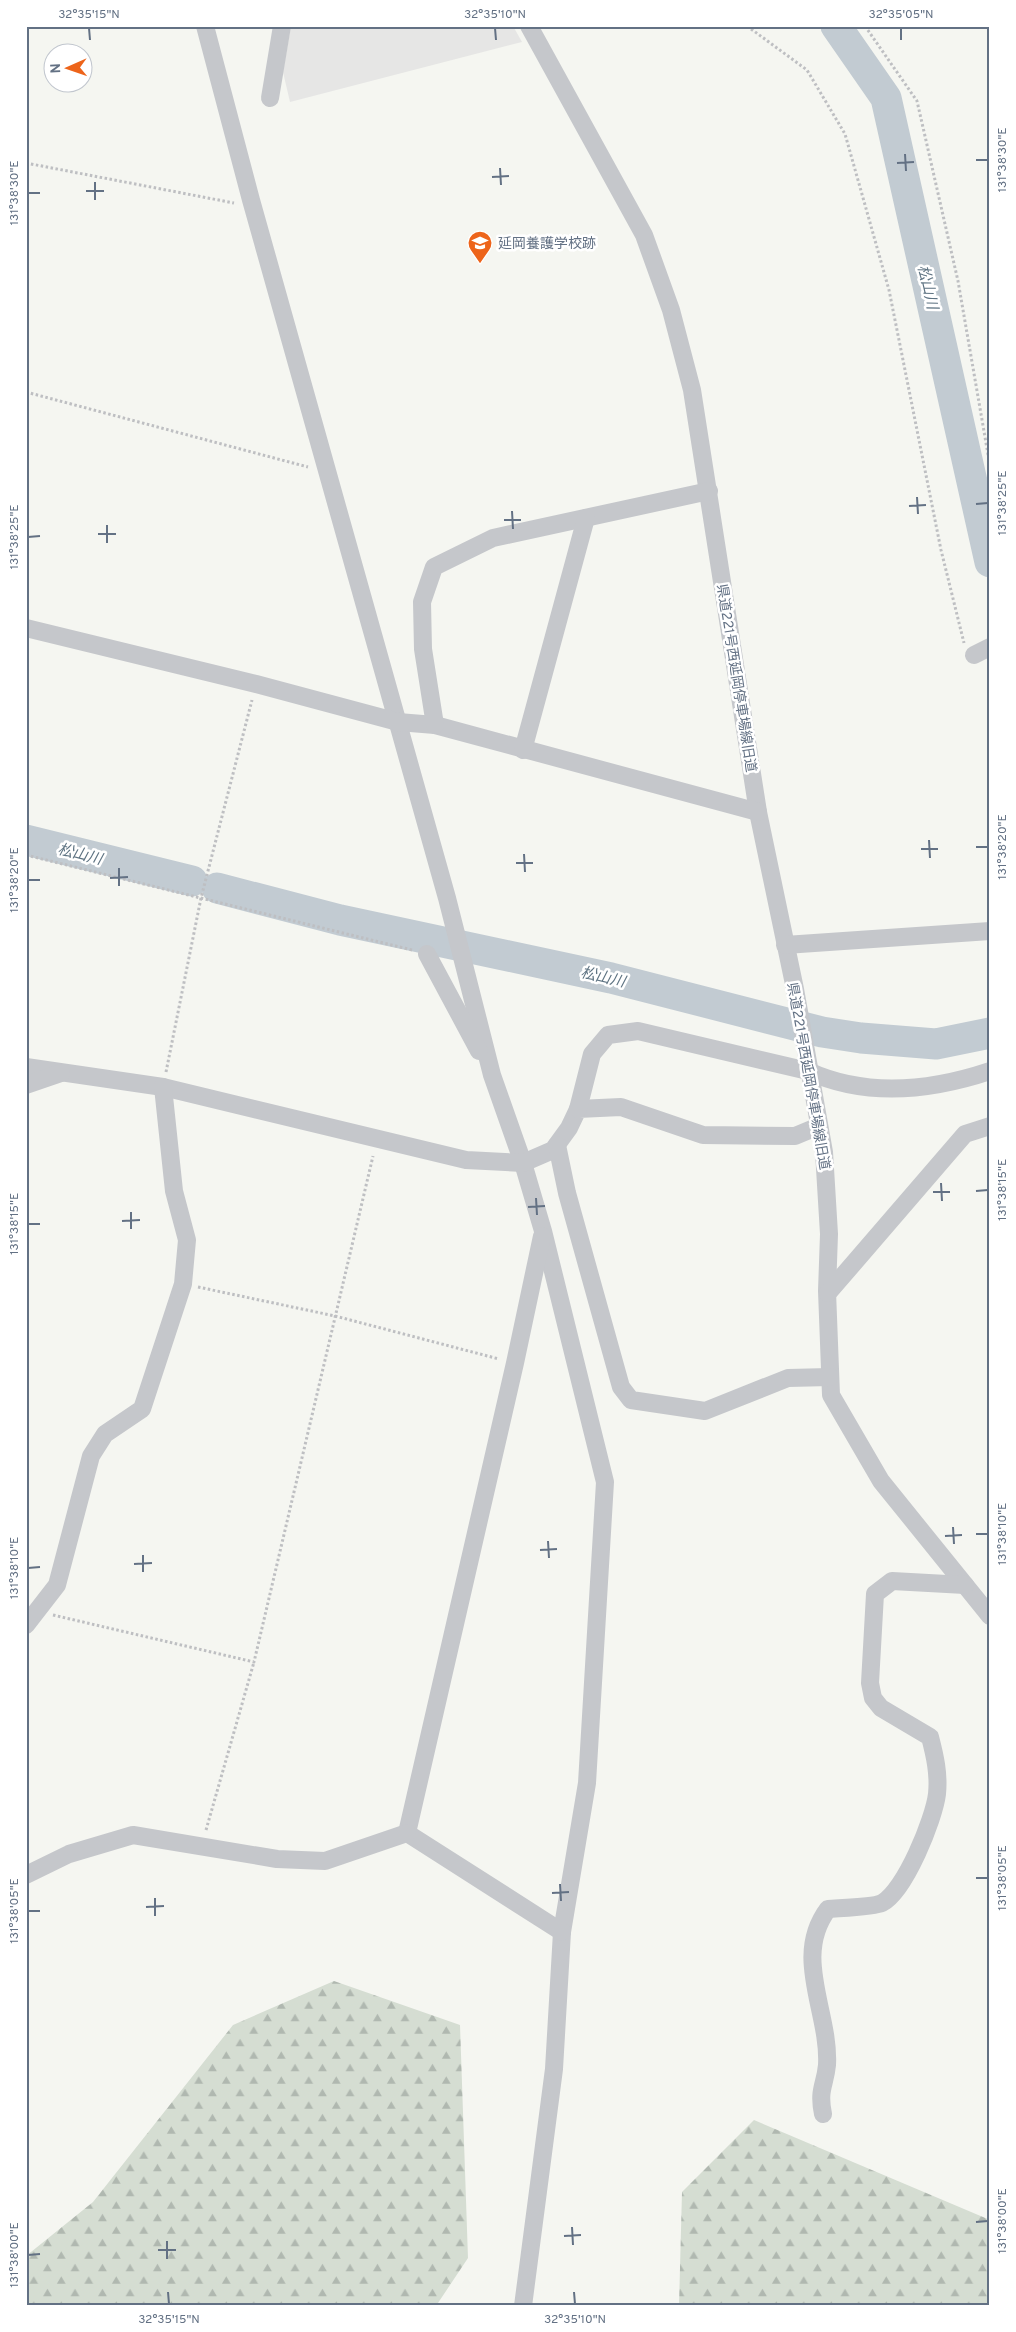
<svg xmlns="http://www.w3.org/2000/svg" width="1016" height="2332" font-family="Overpass,'Noto Sans JP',sans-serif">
<defs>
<pattern id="forest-firs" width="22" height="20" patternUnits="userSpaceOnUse" patternTransform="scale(1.25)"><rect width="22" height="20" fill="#d5ddd2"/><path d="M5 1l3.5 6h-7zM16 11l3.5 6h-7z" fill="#b0b8b0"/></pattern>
</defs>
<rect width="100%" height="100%" fill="#f5f6f1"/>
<path fill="#e6e6e5" d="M291 26H513L522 42 290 102 283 72Z"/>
<g fill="url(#forest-firs)">
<path d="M334 1981 460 2025 468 2258 436 2306H26V2256L93 2202 233 2025Z"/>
<path d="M754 2120 990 2220V2306H679L682 2192Z"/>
</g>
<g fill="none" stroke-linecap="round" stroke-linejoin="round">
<g stroke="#c2cbd2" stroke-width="31">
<path d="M836 26 886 98 990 562"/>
<path d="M26 840 192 881"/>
<path d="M217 888 340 920 611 978 822 1032 861 1038 936 1044 990 1033"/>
</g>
<g stroke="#bebfc2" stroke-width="3" stroke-dasharray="2.5 2.5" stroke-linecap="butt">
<path d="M747 26 807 70 845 134 889 290 941 550 964 643"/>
<path d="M865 26 917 101 958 281 990 466"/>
<path d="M26 163 234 203"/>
<path d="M26 392 308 467"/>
<path d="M26 855 412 950"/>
<path d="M166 1072 201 898 252 700"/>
<path d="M198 1287 335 1316 499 1359"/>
<path d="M53 1615 254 1662 373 1156"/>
<path d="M206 1830 254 1662"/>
</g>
<g stroke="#c5c7cb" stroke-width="18">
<path d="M205 26 251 200 447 898 492 1075 523 1163 543 1231 605 1482 587 1783 562 1932 554 2069 523 2306"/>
<path d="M529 26 644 235 671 310 692 390 758 812 795 989 824 1152 829 1234 827 1291 831 1395 881 1481 990 1616"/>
<path d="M270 98 282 26"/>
<path d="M26 628 256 684 398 722 435 725 758 812"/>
<path d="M974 655 990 647"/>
<path d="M435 725 423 649 422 602 434 567 493 538 709 491"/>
<path d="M523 750 586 518"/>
<path d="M785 945 990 931"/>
<path d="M427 954 479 1051"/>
<path d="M26 1067 163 1087 466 1160 523 1163 553 1150 569 1128 578 1109 621 1107 703 1135 795 1136 819 1126"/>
<path d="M26 1085 61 1073"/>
<path d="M578 1109 592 1054 608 1035 638 1031 808 1071C867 1098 930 1091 990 1071"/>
<path d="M557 1145 567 1193 621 1387 631 1400 705 1411 788 1378 830 1377"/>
<path d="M828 1293 965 1134 990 1126"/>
<path d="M26 1625 57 1585 91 1456 105 1434 142 1409 183 1284 187 1240 174 1191 163 1087"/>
<path d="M407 1833 515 1363 542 1236"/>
<path d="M407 1833 562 1932"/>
<path d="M26 1875 69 1854 133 1835 277 1859 325 1861 407 1833"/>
<path d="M823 2114C818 2089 825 2086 827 2065 830 2012 792 1957 828 1909 840 1908 874 1907 882 1903 905 1891 934 1819 937 1794 939 1774 935 1756 930 1737L881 1708 873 1698 870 1683 875 1594 892 1581 965 1585"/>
</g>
</g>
<path fill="none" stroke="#637184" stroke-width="2" d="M89 28 90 40M495 28 496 40M901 28V40M905 154 906 171M976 160H988M897 163 914 162M500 168 501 185M492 177 509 176M95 182V200M86 191H104M28 193H40M917 497 918 514M976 504 988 503M909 506 926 505M512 511 513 529M504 520H521M107 525V543M98 534H116M28 537 40 536M929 840 930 858M976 847H988M921 849H938M524 854 525 872M516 863H533M119 868V886M110 878 128 877M28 880H40M941 1183 942 1201M976 1191 988 1190M933 1192H950M536 1198 537 1215M528 1207 545 1206M131 1212V1229M122 1221 140 1220M28 1224H40M953 1527 954 1544M976 1534H988M945 1536 962 1535M548 1541 549 1558M540 1550 557 1549M143 1555V1572M134 1564 152 1563M28 1568 40 1567M976 1878H988M560 1884 561 1901M552 1893 569 1892M155 1898V1916M146 1907 164 1906M28 1911H40M976 2222 988 2221M572 2227 573 2245M564 2236 581 2235M167 2241V2259M158 2250H176M28 2255 40 2254M168 2292 169 2304M574 2292 575 2304"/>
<defs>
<symbol id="school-pin" viewBox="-11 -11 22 30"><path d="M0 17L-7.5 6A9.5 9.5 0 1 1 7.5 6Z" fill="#ed641a" stroke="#fff"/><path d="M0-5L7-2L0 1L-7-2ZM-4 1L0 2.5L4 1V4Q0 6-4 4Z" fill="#fff"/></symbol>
</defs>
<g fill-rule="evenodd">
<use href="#school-pin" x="466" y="229" width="28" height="38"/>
</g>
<g text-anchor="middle" stroke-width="5" stroke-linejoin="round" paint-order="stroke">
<g font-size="14" fill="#637184" stroke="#fff" text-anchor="start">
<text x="498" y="248">延岡養護学校跡</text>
</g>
<g font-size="14" fill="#637184" stroke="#fff">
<text transform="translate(737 678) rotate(81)" y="5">県道221号西延岡停車場線旧道</text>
<text transform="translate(809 1076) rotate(80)" y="5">県道221号西延岡停車場線旧道</text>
</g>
<g font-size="15" font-style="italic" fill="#5e7382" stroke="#fff">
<text transform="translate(928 287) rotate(77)" y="5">松山川</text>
<text transform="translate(80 854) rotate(14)" y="5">松山川</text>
<text transform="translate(603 977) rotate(13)" y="5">松山川</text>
</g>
</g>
<rect width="1016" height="2332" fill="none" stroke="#ffffff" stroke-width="55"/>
<g transform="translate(68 68) rotate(268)"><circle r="24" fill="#ffffff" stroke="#c1c6ce"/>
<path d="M0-4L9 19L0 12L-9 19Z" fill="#ed641a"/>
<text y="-8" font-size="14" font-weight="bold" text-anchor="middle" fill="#637184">N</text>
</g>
<rect x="28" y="28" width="960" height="2276" fill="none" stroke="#637184" stroke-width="2"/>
<g font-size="12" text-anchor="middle" fill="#637184">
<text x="89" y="18">32°35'15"N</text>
<text x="495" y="18">32°35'10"N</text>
<text x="901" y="18">32°35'05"N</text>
<text transform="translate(1002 160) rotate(-90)" y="4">131°38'30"E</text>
<text transform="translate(14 193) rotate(-90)" y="4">131°38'30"E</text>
<text transform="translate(1002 503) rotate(-90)" y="4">131°38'25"E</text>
<text transform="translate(14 537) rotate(-90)" y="4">131°38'25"E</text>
<text transform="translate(1002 847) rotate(-90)" y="4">131°38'20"E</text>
<text transform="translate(14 880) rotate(-90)" y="4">131°38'20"E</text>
<text transform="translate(1002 1190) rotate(-90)" y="4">131°38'15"E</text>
<text transform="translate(14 1224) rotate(-90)" y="4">131°38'15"E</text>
<text transform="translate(1002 1534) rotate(-90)" y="4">131°38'10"E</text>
<text transform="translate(14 1568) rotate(-90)" y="4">131°38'10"E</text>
<text transform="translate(1002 1878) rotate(-90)" y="4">131°38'05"E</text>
<text transform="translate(14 1911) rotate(-90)" y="4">131°38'05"E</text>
<text transform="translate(1002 2221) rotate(-90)" y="4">131°38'00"E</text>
<text transform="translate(14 2255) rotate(-90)" y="4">131°38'00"E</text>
<text x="169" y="2323">32°35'15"N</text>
<text x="575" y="2323">32°35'10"N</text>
</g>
</svg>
